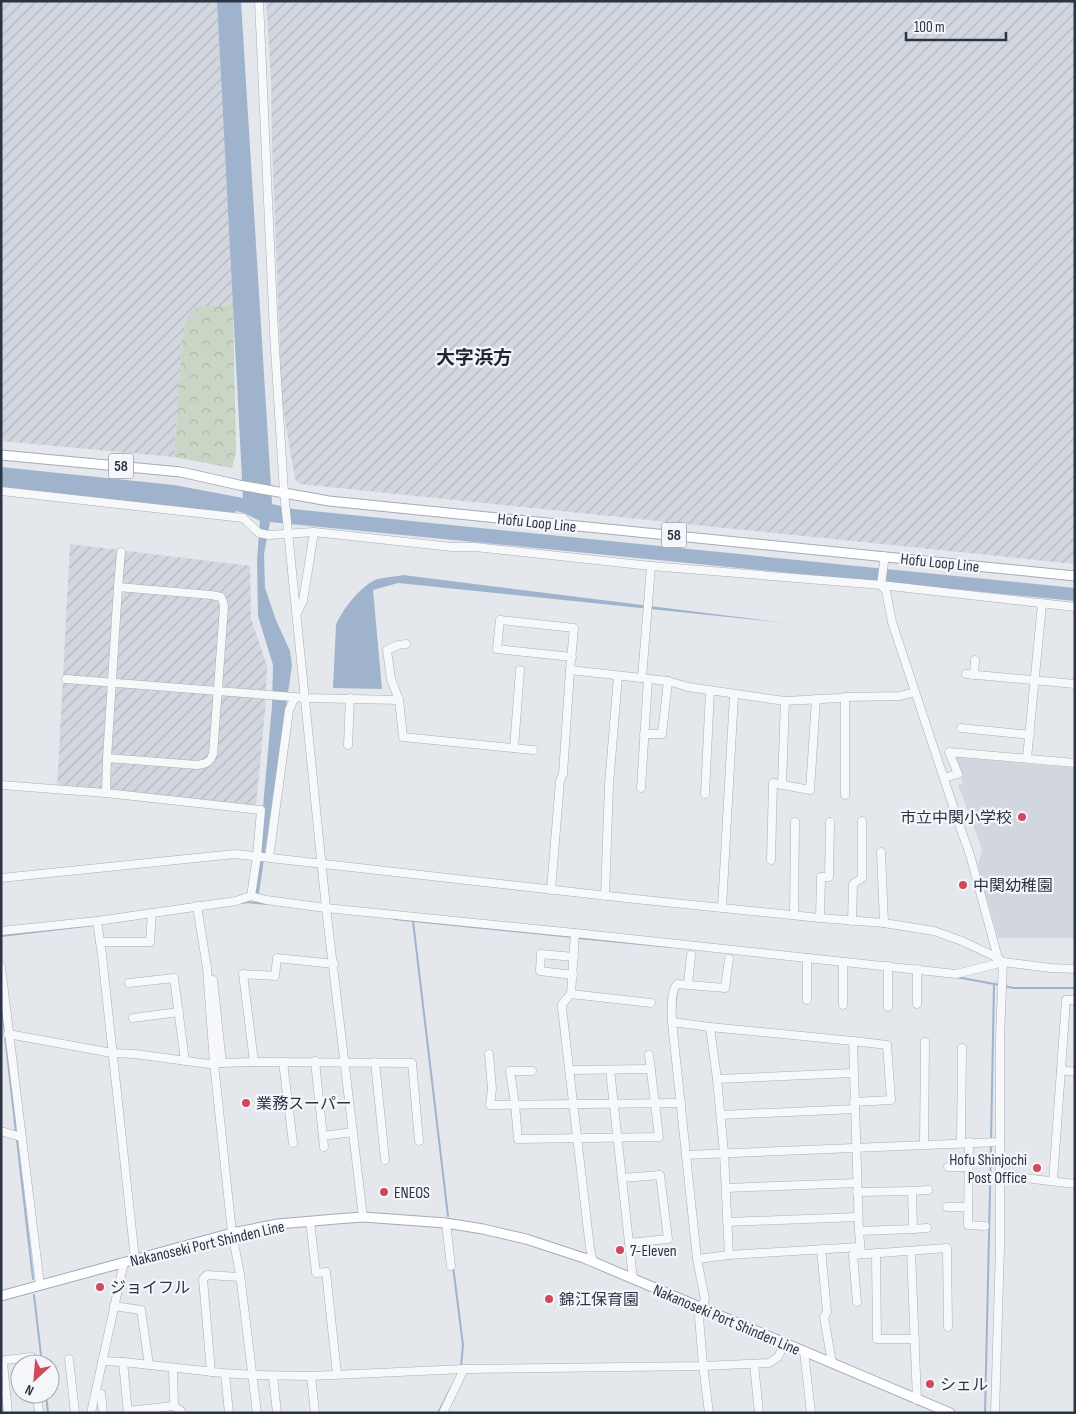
<svg xmlns="http://www.w3.org/2000/svg" width="1076" height="1414" font-family="'Sofia Sans Condensed','Noto Sans JP',sans-serif">
<defs>
<pattern id="industrial-furrows" width="10" height="10" patternUnits="userSpaceOnUse" patternTransform="scale(1.25)"><rect width="10" height="10" fill="#d2d6de"/><path d="M-1 1l2-2M0 10L10 0M9 11l2-2" fill="none" stroke="#b4b8c0"/></pattern>
<pattern id="forest-crowns" width="20" height="18" patternUnits="userSpaceOnUse" patternTransform="scale(1.25)"><rect width="20" height="18" fill="#c9d6c5"/><path d="M2 6a3 3 0 1 1 6 0M12 15a3 3 0 1 1 6 0" fill="none" stroke="#adb8ab"/></pattern>
</defs>
<rect width="100%" height="100%" fill="#e4e7ec"/>
<path fill="#d2d6de" d="M954 757 1075 768V938H998L978 866 982 849 958 785 963 783Z"/>
<g fill="url(#industrial-furrows)">
<path d="M1 1H217L233 306H202L187 318 182 339 174 457 1 441Z"/>
<path d="M266 1H1075V564L300 484 295 479 282 403 272 143 271 80Z"/>
<path d="M70 544 250 566 251 619 267 666 265 711 256 806 57 790Z"/>
</g>
<path fill="url(#forest-crowns)" d="M202 306H233L236 452 232 468 174 457 182 339 187 318 192 311Z"/>
<g fill="#9fb4cc">
<path d="M217 1H241L272 504 293 509 1075 588V601L270 522 264 554 265 588 276 620 290 651 292 665 259 894H252L258 852 263 807 272 706 273 665 258 616 257 560 260 521 244 513 236 511 233 515 1 490V467L174 485 243 498Z"/>
<path d="M403 575 785 623 398 583 373 590 382 689 333 688 336 625C342 610 360 587 375 580 383 577 394 577 403 575Z"/>
</g>
<g fill="none" stroke-linecap="round" stroke-linejoin="round">
<g stroke="#9fb4cc" stroke-width="2">
<path d="M242 903 247 902 267 904"/>
<path d="M394 919 573 937"/>
<path d="M413 921 448 1216"/>
<path d="M1 936 94 925"/>
<path d="M578 938 672 947"/>
<path d="M956 977 1000 985"/>
<path d="M1005 986 1013 988H1075"/>
<path d="M1 1000 16 1132"/>
<path d="M17 1140 33 1279"/>
<path d="M991 1141 994 984"/>
<path d="M453 1266 463 1345 461 1366"/>
<path d="M34 1295 42 1364"/>
<path d="M46 1394 48 1413"/>
<path d="M438 1413 452 1386"/>
<path d="M985 1413 991 1146"/>
</g>
<defs>
<g id="minor">
<path d="M259 1 274 333 284 492 326 908 363 1217"/>
<path d="M1 491 243 518 259 533 269 535 314 532 452 547H475L651 566 881 585 1075 607"/>
<path d="M883 556 884 562 881 585 886 591 892 622 958 821 970 855 998 958"/>
<path d="M118 587 121 552"/>
<path d="M297 613 303 601 314 532"/>
<path d="M406 644 398 645 387 650 391 679 399 700 403 737 533 750"/>
<path d="M570 670 668 681 688 687 785 701 840 698 845 697 900 696 915 692"/>
<path d="M966 674 1075 684"/>
<path d="M974 675 975 660"/>
<path d="M642 678 651 566"/>
<path d="M66 679 306 698 399 700"/>
<path d="M845 697V795"/>
<path d="M961 728 1030 735"/>
<path d="M644 734H662L668 681"/>
<path d="M348 745 350 698"/>
<path d="M514 748 520 670"/>
<path d="M1027 758 1042 604"/>
<path d="M944 778 958 774 949 752 1075 763"/>
<path d="M1 785 106 793 261 810 257 856 251 896"/>
<path d="M782 785 785 701"/>
<path d="M641 788 648 679"/>
<path d="M106 793 107 758 118 587 211 595 221 597 223 602 224 607 213 754C210 763 205 764 197 765L107 758"/>
<path d="M705 794 710 691"/>
<path d="M881 852 884 923"/>
<path d="M269 858 289 710 295 697"/>
<path d="M771 860 773 783 810 790 816 699"/>
<path d="M1 878 235 854 635 899 820 918 884 923 934 931 962 941 998 958 1003 962 1051 968 1075 969"/>
<path d="M551 890 560 781 563 774 570 670 574 628 500 620 497 649 572 657"/>
<path d="M605 896 609 785 618 676"/>
<path d="M197 906 207 968 214 1063 232 1233 240 1274 257 1413"/>
<path d="M722 908 734 695"/>
<path d="M794 915 795 822"/>
<path d="M820 918 821 877H829L830 822"/>
<path d="M97 921 102 955 135 1259"/>
<path d="M852 921 853 884 862 878V821"/>
<path d="M1 931 97 921 236 901 251 896 266 900 326 908 575 933 956 974 996 964 1003 962"/>
<path d="M575 933 571 994 562 1004V1008L590 1248 593 1262"/>
<path d="M100 942H150L152 913"/>
<path d="M843 962V1005"/>
<path d="M888 966V1007"/>
<path d="M1 967 40 1285"/>
<path d="M573 975 540 971 541 954 574 957"/>
<path d="M213 980 222 1063"/>
<path d="M129 983 174 978 185 1061"/>
<path d="M688 984 691 955"/>
<path d="M571 994 651 1003"/>
<path d="M807 1000V958"/>
<path d="M917 1004V969"/>
<path d="M133 1018 179 1012"/>
<path d="M672 1022 710 1027 853 1041 859 1231 861 1254"/>
<path d="M710 1027 717 1079 724 1153 729 1255"/>
<path d="M8 1034 112 1053 135 1054 209 1064 222 1063 254 1062 412 1063 419 1141"/>
<path d="M853 1041 887 1045 891 1100 854 1102"/>
<path d="M489 1054 492 1089 490 1105 681 1103"/>
<path d="M315 1061 324 1147"/>
<path d="M254 1062 243 974C254 975 264 975 275 976L277 958 334 964"/>
<path d="M283 1062 293 1143"/>
<path d="M375 1062 385 1160"/>
<path d="M570 1070 651 1069"/>
<path d="M610 1070 633 1279"/>
<path d="M1061 1070 1075 1072"/>
<path d="M532 1071H510L515 1104 518 1139 659 1137 649 1055"/>
<path d="M717 1079 853 1073"/>
<path d="M721 1115 855 1109"/>
<path d="M1 1131 21 1137"/>
<path d="M323 1136 353 1132"/>
<path d="M969 1142 968 1225 985 1226"/>
<path d="M961 1143 962 1048"/>
<path d="M924 1144 925 1042"/>
<path d="M686 1155 1000 1142"/>
<path d="M948 1167H968"/>
<path d="M1000 1175 1075 1184"/>
<path d="M622 1178 660 1175 668 1239 629 1243"/>
<path d="M1053 1181 1066 1000H1075"/>
<path d="M726 1188 857 1183"/>
<path d="M912 1191 928 1190"/>
<path d="M857 1192 912 1191 913 1229 859 1231"/>
<path d="M947 1207H968"/>
<path d="M310 1221 316 1273 326 1272 337 1374"/>
<path d="M727 1222 858 1217"/>
<path d="M446 1223 451 1266"/>
<path d="M913 1229 927 1228"/>
<path d="M821 1249 827 1312 824 1317 832 1363"/>
<path d="M911 1251 917 1400"/>
<path d="M876 1253 877 1339H915"/>
<path d="M697 1259 729 1255 860 1247"/>
<path d="M857 1302 853 1255 947 1248 948 1327"/>
<path d="M114 1306 141 1310 149 1365"/>
<path d="M804 1351 811 1413"/>
<path d="M69 1359 75 1413"/>
<path d="M102 1361 123 1362 223 1373 253 1375 311 1376 464 1369 703 1366 769 1363 778 1357 785 1343"/>
<path d="M123 1362 128 1413"/>
<path d="M754 1364 759 1413"/>
<path d="M173 1368 174 1406 181 1411V1413"/>
<path d="M211 1372 203 1279 207 1275 240 1277"/>
<path d="M225 1374 229 1413"/>
<path d="M273 1376 277 1413"/>
<path d="M311 1376 315 1413"/>
<path d="M96 1393 101 1394 103 1413"/>
<path d="M37 1394 39 1413"/>
<path d="M128 1411 174 1406"/>
<path d="M8 1413 3 1363 5 1360 32 1357 34 1364"/>
<path d="M91 1413 124 1262"/>
<path d="M443 1413 464 1369"/>
<path d="M709 1413 703 1366 699 1317 705 1299 697 1259 672 1022C672 1011 670 993 677 984L725 988 729 959"/>
<path d="M995 1413 1000 1247V1038L1003 962"/>
</g>
<g id="major">
<path d="M1 455 181 472 239 485 329 501 1075 576"/>
<path d="M1 1296 232 1233 278 1224 336 1219 363 1217 446 1223 483 1229 526 1239 584 1258 950 1413"/>
</g>
</defs>
<use href="#minor" stroke="#a9aeb7" stroke-width="9"/>
<use href="#major" stroke="#a3abb8" stroke-width="11"/>
<use href="#minor" stroke="#f7f8fa" stroke-width="8"/>
<use href="#major" stroke="#fff" stroke-width="9"/>
</g>
<g fill="#d1495b" stroke="#f4f6f9" stroke-width="2">
<circle cx="1022" cy="817" r="5"/>
<circle cx="963" cy="885" r="5"/>
<circle cx="246" cy="1103" r="5"/>
<circle cx="1037" cy="1168" r="5"/>
<circle cx="384" cy="1192" r="5"/>
<circle cx="620" cy="1250" r="5"/>
<circle cx="100" cy="1287" r="5"/>
<circle cx="549" cy="1299" r="5"/>
<circle cx="930" cy="1384" r="5"/>
</g>
<g text-anchor="middle" stroke-width="4.5" stroke-linejoin="round" paint-order="stroke">
<g fill="#f4f6f9" stroke="#676e7b" stroke-width="1">
<rect x="108.5" y="453.5" width="25" height="25" rx="4"/>
<rect x="661.5" y="522.5" width="25" height="25" rx="4"/>
</g>
<g font-size="15" font-weight="bold" fill="#2b3445">
<text x="121" y="471">58</text>
<text x="674" y="540">58</text>
</g>
<g font-size="16" fill="#2b3445" stroke="#f4f6f9">
<text transform="translate(537 522) rotate(6)" y="6">Hofu Loop Line</text>
<text transform="translate(940 562) rotate(6)" y="6">Hofu Loop Line</text>
<text transform="translate(207 1243) rotate(-13)" y="6">Nakanoseki Port Shinden Line</text>
<text transform="translate(727 1319) rotate(23)" y="6">Nakanoseki Port Shinden Line</text>
</g>
<g font-size="16" fill="#2b3445" stroke="#f4f6f9" text-anchor="start">
<text x="1012" y="823" text-anchor="end">市立中関小学校</text>
<text x="973" y="891">中関幼稚園</text>
<text x="256" y="1109">業務スーパー</text>
<text x="1027" y="1165" text-anchor="end">Hofu Shinjochi<tspan x="1027" dy="18">Post Office</tspan></text>
<text x="394" y="1198">ENEOS</text>
<text x="630" y="1256">7-Eleven</text>
<text x="110" y="1293">ジョイフル</text>
<text x="559" y="1305">錦江保育園</text>
<text x="940" y="1390">シェル</text>
</g>
<g font-size="19" font-weight="bold" fill="#1d2536" stroke="#f4f6f9">
<text x="474" y="364">大字浜方</text>
</g>
</g>
<rect width="1076" height="1414" fill="none" stroke="#2b3445" stroke-width="5"/>
<g transform="translate(35 1379) rotate(206)"><circle r="24" fill="#f4f6f9" stroke="#a4a8b1"/>
<path d="M0-4L9 19L0 12L-9 19Z" fill="#d1495b"/>
<text y="-8" font-size="14" font-weight="bold" text-anchor="middle" fill="#2b3445">N</text>
</g>
<path d="M906 32v8h100v-8" fill="none" stroke="#2b3445" stroke-width="2.5"/>
<text x="914" y="32" font-size="15" fill="#2b3445" stroke="#f4f6f9" stroke-width="4" paint-order="stroke">100 m</text>
</svg>
